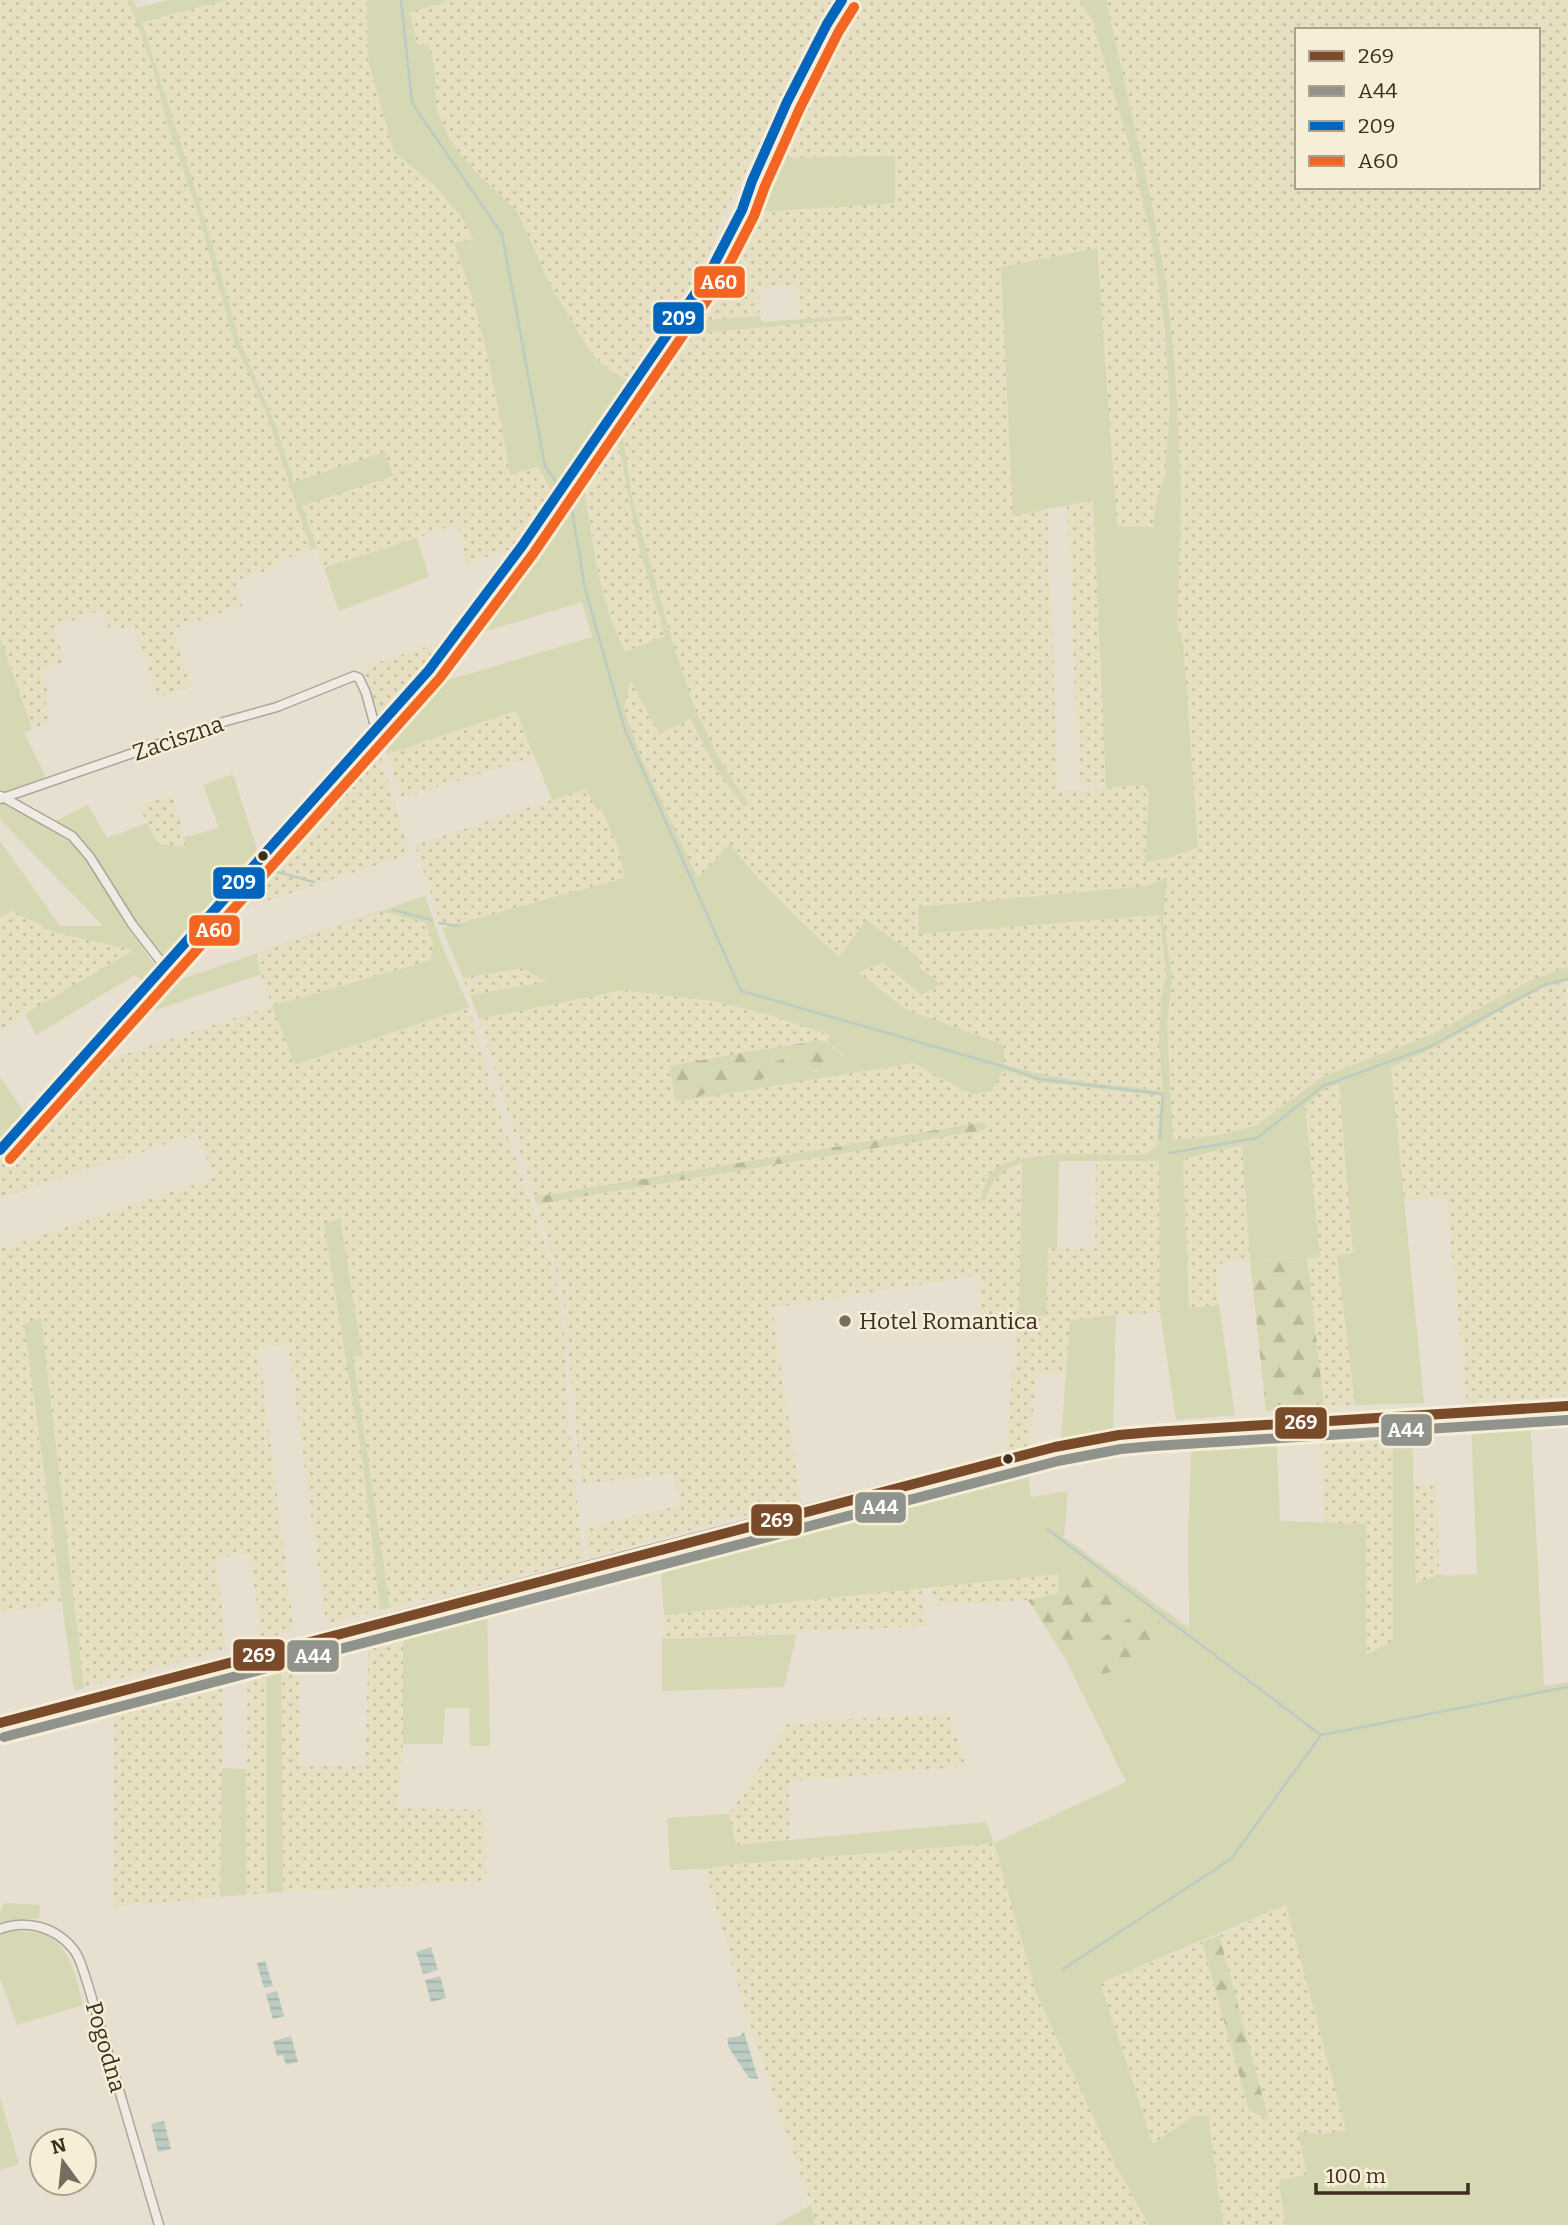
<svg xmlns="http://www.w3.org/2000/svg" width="1568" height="2225" font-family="Bitter,serif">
<defs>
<pattern id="farmland-dots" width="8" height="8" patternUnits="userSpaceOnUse" patternTransform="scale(1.75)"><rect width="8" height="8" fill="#e6dfc2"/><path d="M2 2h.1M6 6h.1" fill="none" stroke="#c6c0a6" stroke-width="1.8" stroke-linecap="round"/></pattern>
<pattern id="forest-firs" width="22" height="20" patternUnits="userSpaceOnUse" patternTransform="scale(1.75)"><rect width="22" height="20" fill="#d6d7b3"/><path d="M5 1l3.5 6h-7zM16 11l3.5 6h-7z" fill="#b9b99a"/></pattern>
<pattern id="water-rules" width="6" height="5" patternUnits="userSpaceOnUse" patternTransform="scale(1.75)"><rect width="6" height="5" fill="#bcccc2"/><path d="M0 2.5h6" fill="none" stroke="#a2b0a6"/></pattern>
</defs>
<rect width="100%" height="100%" fill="#e7e0d1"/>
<g fill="url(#farmland-dots)" fill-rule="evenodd">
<path d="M0 0H128L152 65 168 126 197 210 227 318 267 415 311 550 281 560 282 566 235 581 242 606 173 629 192 686 158 698 133 626 111 633 101 610 53 628 65 662 42 671 49 698 45 701 51 721 32 729 0 638Z"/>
<path d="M227 0H367L368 60 394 152 433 184 460 215 475 240 454 244 471 290 493 372 510 474 538 466 552 493 514 548 466 564 458 524 324 568 301 506 393 476 385 452 295 483 264 394 239 339 209 233 142 21Z"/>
<path d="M444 0H834L722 218 701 276 627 381 603 365 590 351 551 287 517 211 474 170 451 142 436 108 435 71 429 45H417L410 11 444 2Z"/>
<path d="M848 0H1079L1092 20 1129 144 1151 237 1165 330 1170 408 1165 475 1156 500 1154 527 1117 526 1097 248 1002 267 1013 515 1048 510 1058 791 1143 785 1149 793 1145 862 1197 847 1183 642 1177 627 1181 500 1176 382 1167 288 1151 200 1106 0H1568V967L1531 980 1433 1034 1322 1077 1255 1126 1220 1135 1173 1140 1167 1023 1172 978 1163 917 1167 878 1147 886 918 907 920 934 1160 915 1166 974 1161 999 1159 1042 1164 1091 1057 1078 1020 1070 1004 1064 1003 1045 907 1010 859 973 882 962 922 995 941 984 865 921 840 958 781 903 752 873 731 845 698 879 641 757 624 709 630 679 689 719 716 769 744 807 749 804 719 758 695 709 672 641 632 497 622 431 673 335 848 320 850 317 798 319 796 285 758 289 760 316 682 322 700 294 735 262 757 212 895 202V156L771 159 797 90ZM1297 30H1538V187H1297Z"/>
<path d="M617 437 638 544 665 636 625 652 614 629 600 582 584 487 589 476Z"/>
<path d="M1093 500 1107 782 1079 784 1067 504Z"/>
<path d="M446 640 381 716H376L362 668Z"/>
<path d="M516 711 535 756 401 799 387 754Z"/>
<path d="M372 742 377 744 410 854 264 902 239 908 235 897Z"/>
<path d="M585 789 597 809 602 810 619 850 625 878 442 928 415 845Z"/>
<path d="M172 795 185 837 187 846 158 844 138 805Z"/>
<path d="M12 911 57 933 135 950 0 1030V918Z"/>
<path d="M379 911 427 923 433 943 431 960 272 1006 296 1065 469 1007 499 1111 549 1256 560 1298 564 1334 569 1426 584 1560 390 1608 352 1357 362 1355 348 1357 363 1463 380 1610 326 1624 288 1345 259 1347 294 1631 261 1640 250 1553 216 1559 227 1649 84 1688 41 1319 24 1324 61 1602 0 1613V1248L214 1177 197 1134 0 1198V1161L85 1067 272 1006 254 954Z"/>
<path d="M522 968 547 982 470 995 463 978Z"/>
<path d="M1565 980 1568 1022V1396L1467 1403 1446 1198 1403 1200 1391 1067 1432 1049 1542 988Z"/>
<path d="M624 990 713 1001 773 1016 830 1035 828 1043 819 1040 670 1066 676 1101 913 1063 972 1094 1003 1070 1041 1082 1161 1096 1157 1147 1146 1154 1041 1155 1021 1158 1004 1163 980 1200H985L998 1176 1009 1166 1022 1163 1019 1316H1045L1048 1248 1095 1249 1096 1161H1159L1160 1312 1070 1320 1065 1374H1037L1029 1447 1006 1451 1017 1320 980 1318 981 1275 772 1308 801 1501 589 1557 586 1527 679 1506 674 1473 581 1484 563 1294 537 1204 985 1130 984 1122 534 1197 479 1019Z"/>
<path d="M1339 1084 1353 1254 1337 1256 1355 1405 1324 1406 1307 1258 1320 1257 1305 1106 1326 1088Z"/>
<path d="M1242 1145 1250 1260 1218 1264 1219 1305 1189 1308 1183 1159Z"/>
<path d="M1393 1423V1642L1366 1655V1524L1323 1522 1320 1428Z"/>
<path d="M1437 1484 1439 1574 1416 1584 1412 1485Z"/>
<path d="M1058 1574 1059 1593 1028 1600 936 1606 930 1587Z"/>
<path d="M922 1588 927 1626 662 1639 664 1615Z"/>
<path d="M403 1623V1744L398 1808 485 1810 486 1876 478 1882 283 1892 281 1654 299 1649V1766L365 1765 369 1632Z"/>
<path d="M266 1658 267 1893 246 1895 247 1663Z"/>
<path d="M224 1670 220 1897 113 1907 114 1699Z"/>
<path d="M950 1713 966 1766 789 1782V1840L736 1845 729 1814 788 1723Z"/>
<path d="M994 1843 1037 1995 1116 2166 1149 2225H815L811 2205 747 2016 705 1869 737 1864Z"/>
<path d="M1286 1905 1346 2130 1307 2175 1279 2181 1285 2225H1223L1208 2115 1192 2118 1154 2145 1100 1983 1202 1942 1249 2110 1269 2120 1219 1935Z"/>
</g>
<g fill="#d6d7b3" fill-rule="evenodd">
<path d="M128 0H133L137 8 168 0H227L142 22 209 233 239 339 276 426 294 482 385 452 393 476 302 506 317 548 311 550 267 415 234 341 197 210 168 126 152 65Z"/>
<path d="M367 0H444V2L410 12 417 45H429L435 71 436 108 451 142 474 170 517 211 551 287 590 351 603 365 627 381 562 482 552 493 538 466 510 475C497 395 483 320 454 243L474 239 460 215 433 184 394 152 368 60Z"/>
<path d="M1079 0H1106L1151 200 1167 288 1176 382 1181 500 1177 627 1183 642 1198 847 1169 858 1145 862 1149 793 1143 785 1106 788 1093 500 1013 516 1001 267 1097 248 1117 526 1154 527 1156 500 1165 475 1170 408 1165 330 1151 237 1129 144 1092 20Z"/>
<path d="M797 90 772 158 895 156V203L757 212 735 262 714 292 700 294 732 240Z"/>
<path d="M760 316 762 322 851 316 848 320 673 335 622 431 632 497 672 641 695 709 719 758 749 805 744 807 716 769 690 719 659 733 630 680 624 709 641 757 698 878 730 844C762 887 801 921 839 957L866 920 918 957 920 968 941 984 922 995 882 962 859 973 907 1010 1004 1045V1064C1055 1081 1110 1084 1163 1091L1159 1042 1161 999 1166 974 1160 915 919 934 918 907 1147 886 1167 877 1163 917 1172 978 1167 1023 1173 1140 1220 1135 1255 1126 1322 1077 1433 1034 1531 980 1568 967V980L1542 988 1432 1049 1391 1067 1424 1403 1355 1405 1337 1256 1353 1253 1339 1084 1326 1088 1305 1106 1320 1257 1250 1260 1242 1145 1183 1159 1189 1308 1219 1305 1235 1415 1176 1420 1160 1312 1159 1161H1059L1057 1248H1048L1046 1316H1019L1022 1163C1002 1168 991 1181 985 1201L980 1200C983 1192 985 1181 990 1174 1014 1145 1108 1157 1146 1154L1157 1147 1161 1096 1041 1082 1004 1070 991 1091 972 1094 913 1063 694 1099 722 1085H750L775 1073 791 1074 802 1064 817 1072 844 1055 828 1043 830 1035 773 1016 713 1001 624 990 479 1019 470 995 546 982 522 968 463 978 442 928 624 878 619 850 602 810 597 809 585 789 552 800 516 711 387 754 381 736 418 689 592 637 582 602 460 639 571 485 673 335 682 322ZM617 437 638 544 665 636 625 652C599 600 593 544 584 487L589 476Z"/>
<path d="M417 538 429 577 339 611 324 568Z"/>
<path d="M0 638 32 729 24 733 46 778 5 795 0 793Z"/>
<path d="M233 774 257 850 195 927 163 960 79 837 54 822 88 805 107 838 147 823 158 844 186 846 185 837 219 828 203 785Z"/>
<path d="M4 801 72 839 87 857 125 924 156 967 144 982 135 975 36 1035 25 1014 134 950 57 933 12 911 0 918V841L60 926H103L0 819V803Z"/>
<path d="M425 896 444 951 469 1007 295 1065 272 1006 431 960 433 943 426 923 379 911 255 954 261 974 127 1020 153 989Z"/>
<path d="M792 1045C790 1049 789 1053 786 1056 774 1068 753 1062 742 1053Z"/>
<path d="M0 1077 26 1115 0 1141Z"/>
<path d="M340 1218 362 1355 353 1357 390 1608 380 1610 363 1463 324 1224Z"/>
<path d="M1116 1315 1113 1428 1061 1439 1070 1320Z"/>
<path d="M41 1318 84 1688 74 1691 24 1324Z"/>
<path d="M1530 1413 1544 1686 1568 1682V2225H1285L1279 2181 1307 2174 1298 2132 1323 2134 1346 2130 1286 1905 1100 1983 1153 2144 1192 2117 1208 2115 1223 2225H1149L1116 2166 1037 1995 994 1843 737 1864 705 1869 670 1870 667 1818 729 1814 736 1845 986 1822 994 1843 1126 1782 1065 1658 1098 1624 1131 1600 1102 1577 1058 1574 664 1615 660 1557 1026 1459 1031 1497 1068 1491 1064 1537 1189 1628 1188 1532 1192 1436 1276 1430 1280 1521 1366 1524V1655L1393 1641V1423L1412 1426 1416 1584 1439 1574 1447 1576 1477 1574 1471 1420Z"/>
<path d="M487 1603 490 1746H470L469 1708H445L443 1744H403V1623Z"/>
<path d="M797 1634 784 1687 662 1691V1639Z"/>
<path d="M281 1654 283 1892 267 1893 266 1658Z"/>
<path d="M222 1768 246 1769V1895L220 1897Z"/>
<path d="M5 1903 40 1905 39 1918 0 1923V1912Z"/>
<path d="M12 1931C21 1932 32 1931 40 1933 70 1941 77 1980 83 2005L17 2025 0 1978V1935Z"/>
<path d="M0 2097 19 2164 0 2170Z"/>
<path d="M811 2205 815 2225H775Z"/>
</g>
<g fill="url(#forest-firs)">
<path d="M819 1040 828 1043 847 1060C829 1073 822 1075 802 1064L791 1074 775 1073 750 1085H722L694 1099 676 1101 669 1066 742 1053C753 1062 774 1068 786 1056 789 1053 790 1049 792 1045Z"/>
<path d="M985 1122V1130L537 1204 534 1197Z"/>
<path d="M1307 1258 1324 1406 1266 1411 1250 1260Z"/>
<path d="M1058 1574 1102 1577 1132 1600 1098 1624 1065 1658 1028 1600 1059 1593Z"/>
<path d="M1142 1608 1168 1628 1157 1661 1102 1674 1092 1653 1101 1639Z"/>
<path d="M1219 1935 1269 2120 1249 2110 1202 1942Z"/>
</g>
<g fill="url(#water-rules)">
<path d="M431 1947 438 1970 423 1974 416 1952Z"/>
<path d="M265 1961 273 1986 264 1988 257 1963Z"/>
<path d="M440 1976 446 1998 431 2002 425 1980Z"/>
<path d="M277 1991 284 2016 273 2019 266 1994Z"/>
<path d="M744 2032 758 2079 749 2078 729 2048 727 2038 740 2036Z"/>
<path d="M291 2036 298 2062 286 2065 283 2055 277 2056 273 2041Z"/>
<path d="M164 2121 171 2149 158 2152 151 2124Z"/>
</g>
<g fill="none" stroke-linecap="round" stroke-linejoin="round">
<g stroke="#bcccc2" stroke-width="2.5">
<path d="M401 0 412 103 502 234 545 466 571 504 585 588 625 730 741 991 999 1065 1039 1079 1163 1094 1160 1138"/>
<path d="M264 868 314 882"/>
<path d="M394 910 432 920"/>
<path d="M439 923 459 926"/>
<path d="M1169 1153 1257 1138 1323 1086 1429 1047 1544 985 1568 979"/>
<path d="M1047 1529 1321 1735"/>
<path d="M1063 1969 1231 1859 1321 1735 1568 1687"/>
</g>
<defs>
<g id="street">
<path d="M1 796 72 836 90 857 132 924 165 967"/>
<path d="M0 799 162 743 168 744 223 722 277 707 354 676 359 678 366 693 376 730"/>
<path d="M0 1150 429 670 522 546 710 272 742 210 752 181 787 102 827 24 842 0"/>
<path d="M0 1929C27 1919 56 1927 74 1950 81 1959 84 1974 88 1985L159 2225"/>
</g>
<path id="secondary" d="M0 1723 643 1553 1055 1447 1119 1435 1153 1432 1568 1406"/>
</defs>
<use href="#street" stroke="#ada599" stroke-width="11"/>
<use href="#secondary" stroke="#9c958a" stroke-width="14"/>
<use href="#street" stroke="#efebe3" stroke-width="8"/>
<use href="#secondary" stroke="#efebe3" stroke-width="10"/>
<defs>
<path id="bus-1" d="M0 1723 1055 1447 1119 1435 1153 1432 1568 1406"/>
<path id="bus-2" d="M4 1737 1058 1461 1121 1449 1154 1446 1568 1420"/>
<path id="bus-3" d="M0 1150 429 670 522 546 710 272 742 210 752 181 787 102 827 24 842 0"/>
<path id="bus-4" d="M10 1159 439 679 533 554 722 278 754 216 765 186 800 108 839 31 854 7"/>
</defs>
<use href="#bus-1" stroke="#f7eed8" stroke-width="16"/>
<use href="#bus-2" stroke="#f7eed8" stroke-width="16"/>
<use href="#bus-3" stroke="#f7eed8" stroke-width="16"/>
<use href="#bus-4" stroke="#f7eed8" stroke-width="16"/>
<use href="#bus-1" stroke="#7a4b2a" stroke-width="10"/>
<use href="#bus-2" stroke="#8f938b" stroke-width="10"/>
<use href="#bus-3" stroke="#0065bd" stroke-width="10"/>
<use href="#bus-4" stroke="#f26522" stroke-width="10"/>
</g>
<g fill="#3d2e20" stroke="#f7eed8" stroke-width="2.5">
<circle cx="263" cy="856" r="6"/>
<circle cx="1008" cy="1459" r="6"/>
</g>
<circle fill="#786c5e" stroke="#f7eed8" stroke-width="2.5" cx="845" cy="1321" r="7"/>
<g text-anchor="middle" stroke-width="5" stroke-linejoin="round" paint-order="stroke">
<g font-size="23" fill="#3d2e20" stroke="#f7eed8">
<text transform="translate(178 738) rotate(-19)" y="8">Zaciszna</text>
<text transform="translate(106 2047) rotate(74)" y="8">Pogodna</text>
</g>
<g font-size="23" fill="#3d2e20" stroke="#f7eed8" text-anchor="start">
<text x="859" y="1329">Hotel Romantica</text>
</g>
</g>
<g stroke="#f7eed8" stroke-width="2.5">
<rect x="693" y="265" width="53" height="34" rx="7" fill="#f26522"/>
<rect x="652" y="301" width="53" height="34" rx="7" fill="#0065bd"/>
<rect x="212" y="866" width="54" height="34" rx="7" fill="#0065bd"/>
<rect x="188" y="914" width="53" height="33" rx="7" fill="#f26522"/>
<rect x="1274" y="1406" width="54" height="34" rx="7" fill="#7a4b2a"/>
<rect x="1380" y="1413" width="53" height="34" rx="7" fill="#8f938b"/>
<rect x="854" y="1491" width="53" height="33" rx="7" fill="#8f938b"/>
<rect x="750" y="1503" width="53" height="34" rx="7" fill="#7a4b2a"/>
<rect x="232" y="1638" width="54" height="34" rx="7" fill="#7a4b2a"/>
<rect x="286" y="1639" width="54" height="34" rx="7" fill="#8f938b"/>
</g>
<g font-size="19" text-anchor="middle" font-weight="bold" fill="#fff">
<text x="719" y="289">A60</text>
<text x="679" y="325">209</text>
<text x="239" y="889">209</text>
<text x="214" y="937">A60</text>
<text x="1301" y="1429">269</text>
<text x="1406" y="1437">A44</text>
<text x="880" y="1514">A44</text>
<text x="777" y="1527">269</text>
<text x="259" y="1662">269</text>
<text x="313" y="1663">A44</text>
</g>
<rect x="1295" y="28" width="245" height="161" fill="#f7eed8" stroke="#ada18e" stroke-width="2"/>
<rect x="1309" y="51" width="35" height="10" fill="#7a4b2a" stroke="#ada18e" stroke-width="2"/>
<text x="1358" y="63" font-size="21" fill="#3d2e20">269</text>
<rect x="1309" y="86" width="35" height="10" fill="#8f938b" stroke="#ada18e" stroke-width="2"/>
<text x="1358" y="98" font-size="21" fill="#3d2e20">A44</text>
<rect x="1309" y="121" width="35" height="10" fill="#0065bd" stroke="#ada18e" stroke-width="2"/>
<text x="1358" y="133" font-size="21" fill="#3d2e20">209</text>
<rect x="1309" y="156" width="35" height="10" fill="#f26522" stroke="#ada18e" stroke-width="2"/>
<text x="1358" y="168" font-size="21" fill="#3d2e20">A60</text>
<g transform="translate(63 2162) rotate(345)"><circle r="33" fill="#f7eed8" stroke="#ada18e" stroke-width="2"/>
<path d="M0-5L12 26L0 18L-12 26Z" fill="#786c5e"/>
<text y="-10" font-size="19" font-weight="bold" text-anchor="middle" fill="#3d2e20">N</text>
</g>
<path d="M1316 2183v10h152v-10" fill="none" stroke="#3d2e20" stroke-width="3.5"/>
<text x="1326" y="2183" font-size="21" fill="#3d2e20" stroke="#f7eed8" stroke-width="5" paint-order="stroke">100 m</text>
</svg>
